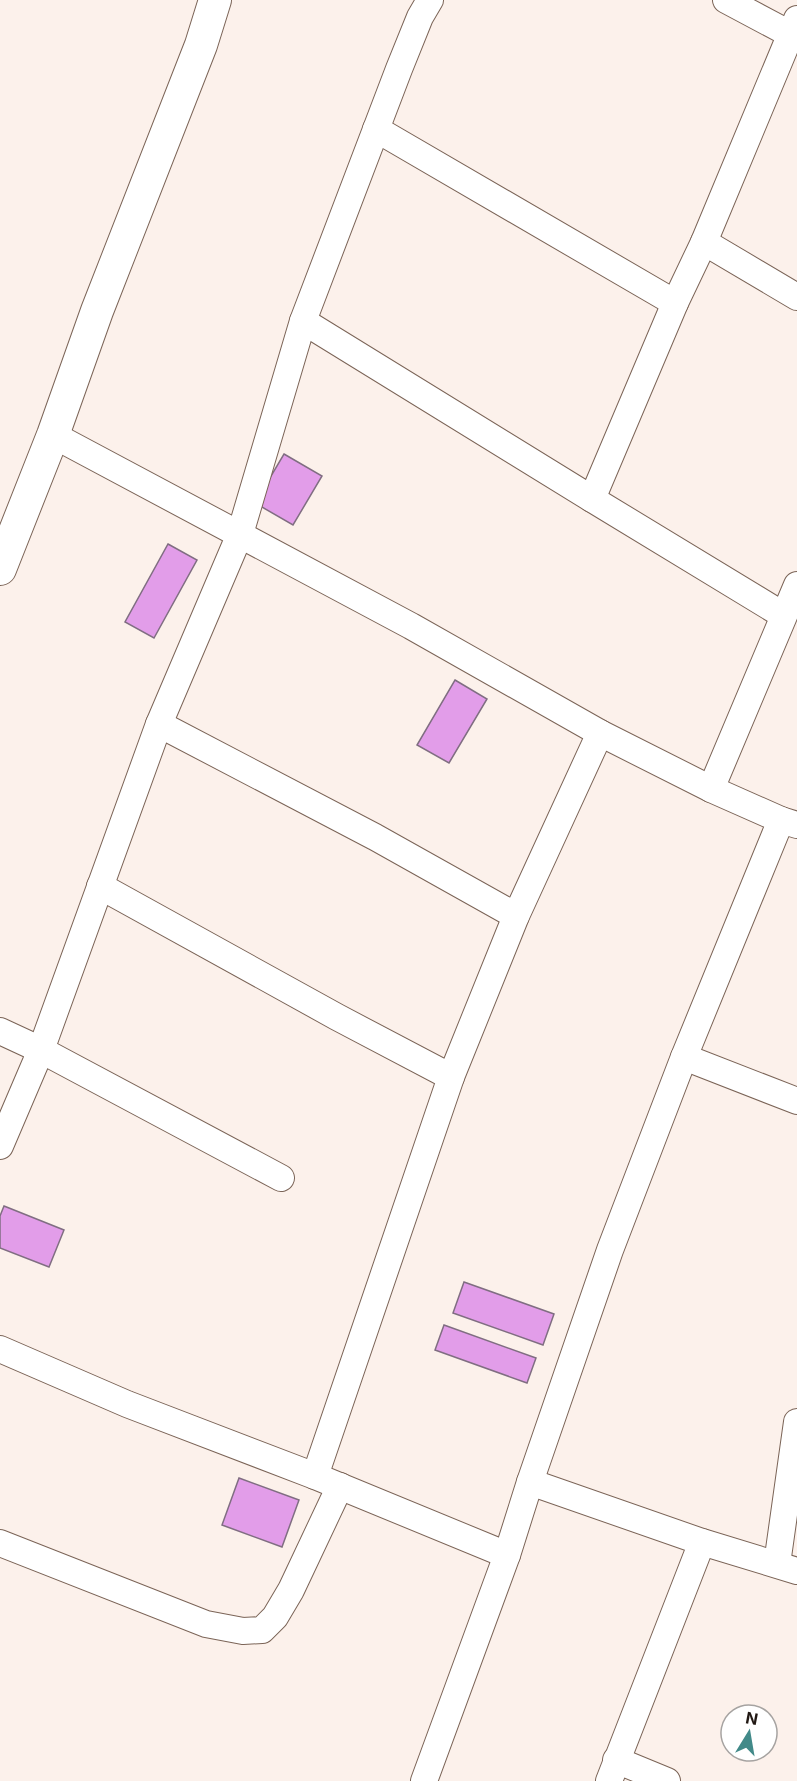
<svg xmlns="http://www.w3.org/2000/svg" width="797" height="1781" font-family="Inter,sans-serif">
<rect width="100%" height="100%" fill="#fcf1eb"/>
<g fill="#e29de9" stroke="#806e82" stroke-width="1.5">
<path d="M284 454 322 476 293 525 255 503Z"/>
<path d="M168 544 197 560 154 638 125 622Z"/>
<path d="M455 680 487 699 449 763 417 745Z"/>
<path d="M4 1206 64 1230 49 1267 0 1248V1216Z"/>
<path d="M464 1282 554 1314 543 1345 453 1313Z"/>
<path d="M444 1325 536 1358 527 1383 435 1350Z"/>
<path d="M239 1478 299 1500 282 1547 222 1525Z"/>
</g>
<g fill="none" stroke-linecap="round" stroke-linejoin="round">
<defs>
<g id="minor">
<path d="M726 0 790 34"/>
<path d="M376 129 675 303"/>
<path d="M704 242 797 297"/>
<path d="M303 321 592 499 675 303 704 242 797 19"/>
<path d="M53 435 411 626 600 733 711 789 781 820"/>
<path d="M592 499 783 615"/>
<path d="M159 724 375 837 516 916"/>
<path d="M711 789 797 585"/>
<path d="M100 886 337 1017 451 1077 516 916 600 733"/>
<path d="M0 1031 41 1050 0 1146"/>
<path d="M684 1057 797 1101"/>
<path d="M281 1178 41 1050 159 724 240 534 303 321 399 69 420 17 430 0"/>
<path d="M0 1349 127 1404 315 1476 507 1555"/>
<path d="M315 1476 451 1077"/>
<path d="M530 1482 610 1250 684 1057 781 820 797 825"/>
<path d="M0 1543 206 1624 243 1631 262 1630 275 1617 291 1590 340 1486"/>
<path d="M777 1564 797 1422"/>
<path d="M616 1760 667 1781"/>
<path d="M424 1781 507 1555 530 1482 702 1542 797 1571"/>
<path d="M609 1781 702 1542"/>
</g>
<path id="tertiary" d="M0 569 53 435 97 311 201 45 215 0"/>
</defs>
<use href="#minor" stroke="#7b6457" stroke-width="28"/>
<use href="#tertiary" stroke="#7b6457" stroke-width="34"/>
<use href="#minor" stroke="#fff" stroke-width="26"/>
<use href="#tertiary" stroke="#fff" stroke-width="32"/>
</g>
<g transform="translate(749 1733) rotate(11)"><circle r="28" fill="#ffffff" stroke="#a6a3a1" stroke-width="1.5"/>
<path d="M0-4.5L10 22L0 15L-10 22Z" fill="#428a89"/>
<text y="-9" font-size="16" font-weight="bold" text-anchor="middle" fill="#211813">N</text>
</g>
</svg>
